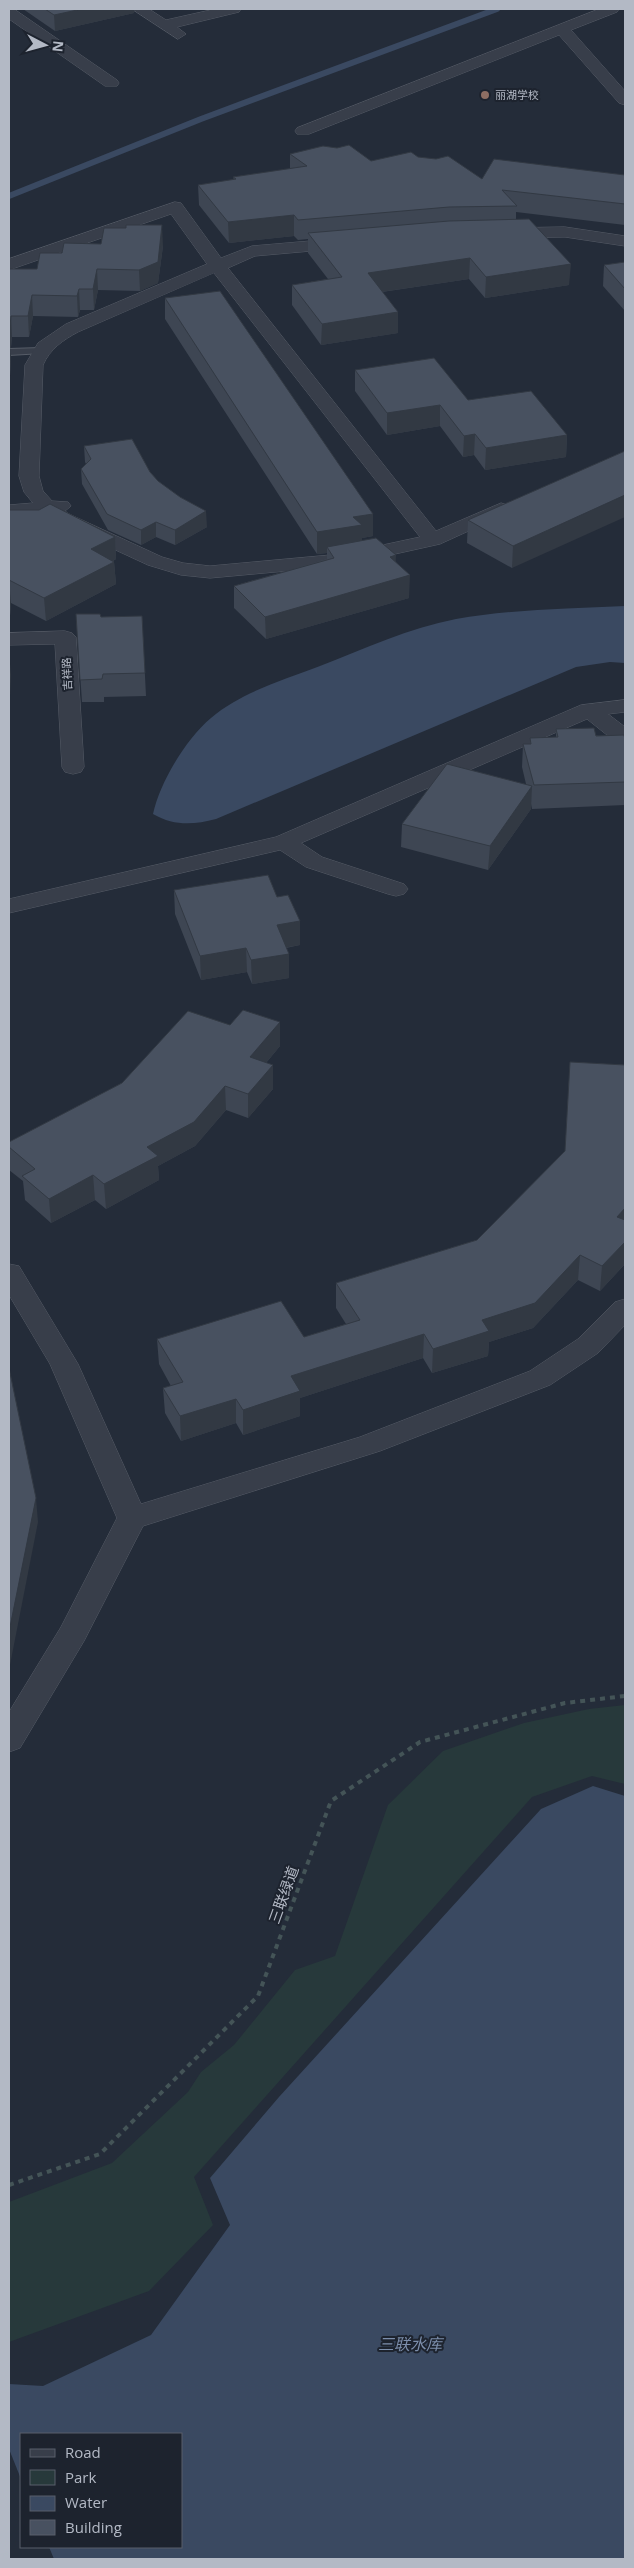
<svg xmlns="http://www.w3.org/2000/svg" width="634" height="2568" font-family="'Open Sans','Noto Sans SC',sans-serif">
<rect width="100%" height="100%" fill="#242c39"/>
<path fill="#27393b" d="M625 1705V1784L592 1776 532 1797 194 2177 213 2225 149 2291 9 2342V2202L112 2163 188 2092 201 2072 234 2045 295 1970 335 1956 388 1805 443 1751 524 1723 589 1709Z"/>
<g fill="#3a4961">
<path d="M625 606V663L610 662 576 667 216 819C193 825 174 826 153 814 160 782 186 739 211 718 241 692 284 680 320 666 364 649 409 628 456 619 511 609 569 609 625 606Z"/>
<path d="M593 1786 625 1796V2559H54L49 2547H181V2434H21V2479L9 2449V2384L43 2386 151 2335 230 2225 210 2178 279 2097 541 1809Z"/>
</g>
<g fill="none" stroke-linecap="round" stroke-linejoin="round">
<path stroke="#3a4961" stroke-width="6" d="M9 196 201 119 497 9"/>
<defs>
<path id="lane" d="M40 348 45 351 43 353 9 355V349Z"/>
<g id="street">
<path d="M9 9H14L117 80 119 83 117 86H105L9 19Z"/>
<path d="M132 9H149L166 20 215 9H241L239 12 177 27 186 34 178 39Z"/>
<path d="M599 9H619L617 12 571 30 625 91V105L619 103 559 35 309 134H297L295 131 297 128Z"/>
<path d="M175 202 181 203 221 258 252 246 345 238 351 239 354 243 351 247 345 248 255 256 228 268 436 531 501 503 508 505 511 509 508 513 440 544 341 566 210 578 181 575 148 565 55 522 43 514 9 517V505L33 503 24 492 19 476 25 365 38 343 66 324 207 264 171 214 9 270V259ZM214 273 420 537 341 554 210 566 183 563 162 557 69 514 65 511 71 506 68 502 52 501 43 491 39 476 43 365C50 349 63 340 78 332Z"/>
<path d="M565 227 625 236V246L565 237 505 238 499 237 496 233 499 229 505 228Z"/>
<path d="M65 631 72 633 76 637 84 767 81 772 73 774 65 772 62 767 55 644 9 645V633Z"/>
<path d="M625 700V712L608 714 625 727V745L617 743 587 719 301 843 322 857 404 884 408 889 404 894 396 896 388 894 306 867 280 850 9 913V899L276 837 581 705Z"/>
<path d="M9 1264 19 1266 78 1364 141 1504 360 1437 530 1371 578 1339 615 1302 625 1299V1325L598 1353 550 1385 380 1451 143 1526 84 1641 20 1748 9 1752V1712L61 1627 117 1518 50 1364 9 1295Z"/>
</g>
</defs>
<use href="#lane" stroke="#565c67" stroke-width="2"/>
<use href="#street" stroke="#565c67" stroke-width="1"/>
<path stroke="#445457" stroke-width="4" stroke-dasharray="5 5" stroke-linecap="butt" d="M9 2185 100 2154 258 1996 331 1801 420 1742 565 1703 625 1696"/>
<use href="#lane" fill="#383e4a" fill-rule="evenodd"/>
<use href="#street" fill="#383e4a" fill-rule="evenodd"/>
</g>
<g fill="#3e4653">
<path d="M23 9H134V13L55 31Z"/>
<path d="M290 154 371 161 418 157 482 179 625 175V225L516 212V219L569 285 485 298 469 279 382 292 398 312V333L321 345 292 305V285L328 279 308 253V239L298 240 294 236 229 243 199 205 198 185 234 180 233 177 290 169Z"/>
<path d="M163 246 158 283 140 291 98 290 94 310H80L78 317 33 316 29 337H12L11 347 10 348 11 357 9 395V269H37L62 253Z"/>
<path d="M625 262V311L603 286 604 265Z"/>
<path d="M165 298 373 514V536L362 538V540L396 562 409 598 266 639 234 608V586L327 559V553L317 554 165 319Z"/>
<path d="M355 370 468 400 567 435 566 457 485 470 474 455 463 457 440 426 387 435 355 391Z"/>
<path d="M84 446 150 472 158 481 207 527 175 545 156 537 141 545 108 530 82 484 81 469 86 464 85 462Z"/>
<path d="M625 451 512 568 467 543 468 520Z"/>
<path d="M9 510 115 537 116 559 113 561 114 562 116 584 46 621 11 603 9 629Z"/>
<path d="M76 614 101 617 142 616 146 696 104 697V702H82Z"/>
<path d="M556 729 625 740V805L532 809 531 804V809L488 870 401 847 402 824 526 784 522 767 523 744H530V738L556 737Z"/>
<path d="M174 890 277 897 300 921V945L286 948 289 978 252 984 247 972 201 980 175 914Z"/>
<path d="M280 1022V1046L266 1063 273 1065V1089L248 1118 226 1110 195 1146 158 1166 159 1180 106 1209 95 1200 51 1223 25 1200 23 1181 9 1170V1142L122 1083 230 1025Z"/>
<path d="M570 1062 625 1065V1264L600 1291 578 1280 533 1328 489 1342 488 1356 432 1373 423 1358 300 1398V1416L243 1435 236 1423 181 1441 165 1413 163 1388 171 1386 159 1364 157 1339 304 1337 346 1324 336 1308V1283L477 1240 565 1152Z"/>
</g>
<g fill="#323943">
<path d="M82 9H134V13L55 31 54 15Z"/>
<path d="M294 215V236L229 243 228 222Z"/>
<path d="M162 225 163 246 158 283 140 291 139 270Z"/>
<path d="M470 258 469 279 367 294 368 273Z"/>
<path d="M571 264 569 285 485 298 486 277Z"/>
<path d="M97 269 98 290 94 310 93 289Z"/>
<path d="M79 289 80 310 78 317 77 296Z"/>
<path d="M32 295 33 316 29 337 28 316Z"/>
<path d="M398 312V333L321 345 322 324Z"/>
<path d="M11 316 12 337 11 347 10 348 11 357 9 395V326Z"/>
<path d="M440 405V426L387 435V413Z"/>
<path d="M475 434 474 455 463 457 464 436Z"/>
<path d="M567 435 566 457 485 470 486 448Z"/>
<path d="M625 495V517L512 568 513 546Z"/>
<path d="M206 511 207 527 175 545V530Z"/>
<path d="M373 514V536L362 538V548L327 547V553L317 554V532L353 517Z"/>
<path d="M156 522V537L141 545V530Z"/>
<path d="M115 537 116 559 92 572 91 549Z"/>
<path d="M396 555 395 577 390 557Z"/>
<path d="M114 562 116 584 46 621 44 598Z"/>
<path d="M410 575 409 598 266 639 265 617Z"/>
<path d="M9 580 11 603 9 629Z"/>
<path d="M9 652 11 675 9 718Z"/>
<path d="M532 786 531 809 488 870 490 846Z"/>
<path d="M300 921V945L277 949V925Z"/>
<path d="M246 948 247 972 201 980 200 956Z"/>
<path d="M289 954V978L252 984 251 960Z"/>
<path d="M280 1022V1046L250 1082V1057Z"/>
<path d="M273 1065V1089L248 1118V1094Z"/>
<path d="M225 1086 226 1110 195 1146 158 1166 159 1180 106 1209 104 1184 147 1147Z"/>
<path d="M93 1175 95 1200 51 1223 49 1199Z"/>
<path d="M625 1208V1230L617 1217Z"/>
<path d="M625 1242V1264L600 1291 602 1266Z"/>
<path d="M580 1255 578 1280 533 1328 489 1342 488 1356 432 1373 433 1349 482 1320Z"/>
<path d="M424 1334 423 1358 300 1398V1416L243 1435V1410L291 1376Z"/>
<path d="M236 1399V1423L181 1441 180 1416Z"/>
<path d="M36 1498 38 1522 9 1670V1632Z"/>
</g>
<g fill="#485160" stroke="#323943">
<path d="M45 9H82L54 15Z"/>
<path d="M349 145 371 161 411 152 418 157 436 159 448 156 482 179 494 159 625 175V204L502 190 517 206 449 207 298 220 294 215 228 222 198 185 236 179 233 177 307 166 290 154 323 146 337 148Z"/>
<path d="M529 219 571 264 486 277 470 258 368 273 398 312 322 324 292 285 342 277 308 233 449 221Z"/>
<path d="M126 225H162L158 262 139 270 97 269 93 289H79L77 296 32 295 28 316H11L10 326H9V269H37L40 253H62L64 243 101 244 104 228H126Z"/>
<path d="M625 262V289L604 265Z"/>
<path d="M220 291 373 514 353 517 362 525 317 532 165 298Z"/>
<path d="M434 358 468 400 531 391 567 435 486 448 475 434 464 436 440 405 387 413 355 370Z"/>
<path d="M132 439 150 472 158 481 180 497 206 511 175 530 156 522 141 530 107 514 81 469 91 459 84 446Z"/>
<path d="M625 451V495L513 546 468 520Z"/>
<path d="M50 504 115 537 91 549 114 562 44 598 9 580V581V510H39Z"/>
<path d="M376 538 396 555 390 557 410 575 265 617 234 586 334 558 327 547Z"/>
<path d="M76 614H100L101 617 142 616 145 673 103 674 102 679 80 680Z"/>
<path d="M594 728 596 736 624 735 625 740V782L534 785 523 744H531L530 738 558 737 556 729Z"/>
<path d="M447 764 532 786 490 846 402 824Z"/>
<path d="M268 875 277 897 288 895 300 921 277 925 289 954 251 960 246 948 200 956 174 890Z"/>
<path d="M243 1010 280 1022 250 1057 273 1065 248 1094 225 1086 194 1122 147 1147 158 1156 104 1184 93 1175 49 1199 22 1176 35 1169 9 1147V1142L122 1083 188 1011 230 1025Z"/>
<path d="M570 1062 625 1065V1208L617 1217 625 1220V1242L602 1266 580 1255 535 1303 482 1320 489 1331 433 1349 424 1334 291 1376 300 1391 243 1410 236 1399 180 1416 163 1388 183 1382 157 1339 281 1301 304 1337 360 1320 336 1283 477 1240 565 1151Z"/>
<path d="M9 1368 36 1498 9 1632Z"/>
</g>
<circle fill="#8d6e63" stroke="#1d232e" stroke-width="2" cx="485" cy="95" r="5"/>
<g text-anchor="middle" stroke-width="4" stroke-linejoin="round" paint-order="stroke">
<g font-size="11" fill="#b3b9c5" stroke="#1d232e" text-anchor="start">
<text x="495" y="99">丽湖学校</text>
</g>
<g font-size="11" fill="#b3b9c5" stroke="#1d232e">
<text transform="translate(67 674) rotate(-93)" y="4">吉祥路</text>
</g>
<g font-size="15" fill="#b3b9c5" stroke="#1d232e">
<text transform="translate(284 1895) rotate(-70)" y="5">三联绿道</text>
</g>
<g font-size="16" font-style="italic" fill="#7c8eab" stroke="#1d232e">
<text x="410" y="2350">三联水库</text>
</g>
</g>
<rect width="634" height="2568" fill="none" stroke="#b3b9c5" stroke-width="20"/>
<rect x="20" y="2433" width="162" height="115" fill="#1d232e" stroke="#595f6a"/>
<rect x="30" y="2449" width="25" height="8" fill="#383e4a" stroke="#595f6a"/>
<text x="65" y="2458" font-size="15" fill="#b3b9c5">Road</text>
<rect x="30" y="2470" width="25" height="15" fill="#27393b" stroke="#595f6a"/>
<text x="65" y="2483" font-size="15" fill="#b3b9c5">Park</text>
<rect x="30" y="2496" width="25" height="15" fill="#3a4961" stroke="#595f6a"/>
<text x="65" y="2508" font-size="15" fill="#b3b9c5">Water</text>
<rect x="30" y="2520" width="25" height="15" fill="#485160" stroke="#595f6a"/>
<text x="65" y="2533" font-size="15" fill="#b3b9c5">Building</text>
<g transform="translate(45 45) rotate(96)" stroke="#1d232e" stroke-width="4" paint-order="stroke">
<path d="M0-4L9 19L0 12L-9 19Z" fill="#b3b9c5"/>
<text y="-8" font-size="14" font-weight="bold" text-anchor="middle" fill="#b3b9c5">N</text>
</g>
</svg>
